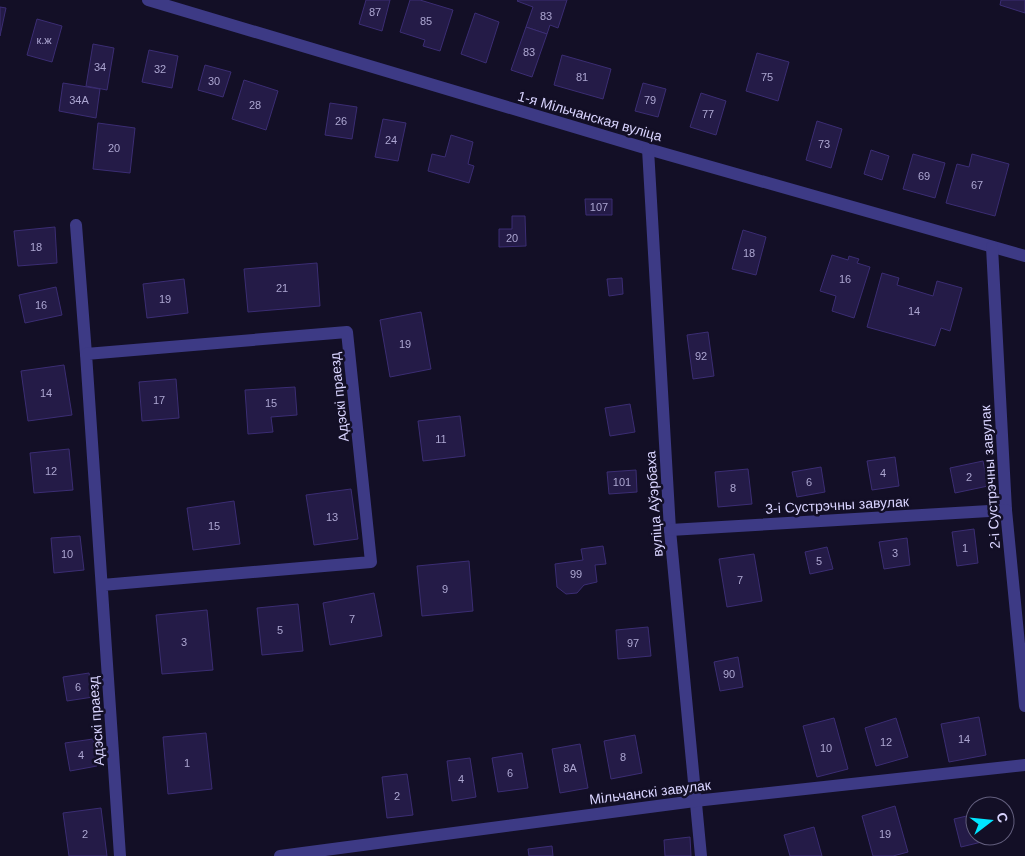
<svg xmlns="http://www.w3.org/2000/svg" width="1025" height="856" font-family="Helvetica,sans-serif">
<rect width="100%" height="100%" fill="#130f26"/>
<g fill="#241b47" stroke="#3b2d73">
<path d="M366 0H390L382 31 359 24Z"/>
<path d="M410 0H420L453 10 440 51 423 46 425 40 400 32Z"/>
<path d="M518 0H567L558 28 550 25 547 34 526 27 533 7 517 1Z"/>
<path d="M1001 0H1025V13L1000 5Z"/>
<path d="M0 7 6 8 0 36Z"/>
<path d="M475 13 499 22 486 63 461 54Z"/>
<path d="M37 19 62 26 52 62 27 55Z"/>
<path d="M526 27 547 34 532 77 511 70Z"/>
<path d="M93 44 114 48 107 90 86 86Z"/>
<path d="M149 50 178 56 172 88 142 82Z"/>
<path d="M757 53 789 62 778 101 746 91Z"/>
<path d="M562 55 611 69 603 99 554 85Z"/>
<path d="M205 65 231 72 223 97 198 90Z"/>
<path d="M244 80 278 91 266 130 232 119Z"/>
<path d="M63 83 100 89 96 118 59 111Z"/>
<path d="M643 83 666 89 658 117 635 111Z"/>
<path d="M701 93 726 101 716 135 690 127Z"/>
<path d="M330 103 357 107 352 139 325 135Z"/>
<path d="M383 119 406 123 398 161 375 157Z"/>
<path d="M817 121 842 129 831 168 806 160Z"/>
<path d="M98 123 135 128 130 173 93 169Z"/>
<path d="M451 135 473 142 468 164 474 166 469 183 428 171 432 154 445 157Z"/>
<path d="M871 150 889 156 882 180 864 174Z"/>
<path d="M913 154 945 163 935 198 903 189Z"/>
<path d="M972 154 1009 164 995 216 946 203 957 164 969 167Z"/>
<path d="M585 199H612V215H586Z"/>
<path d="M512 216H525L526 246 499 247V229H512Z"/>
<path d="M55 227 57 263 18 266 14 231Z"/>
<path d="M743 230 766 237 756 275 732 269Z"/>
<path d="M832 255 848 260 849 256 859 259 857 263 870 267 854 318 832 311 836 296 820 291Z"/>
<path d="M317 263 320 306 248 312 244 269Z"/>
<path d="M882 273 899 278 897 285 933 296 937 281 962 288 950 331 941 328 935 346 867 327Z"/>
<path d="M622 278 623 294 609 296 607 279Z"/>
<path d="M184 279 188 313 147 318 143 284Z"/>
<path d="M56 287 62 315 25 323 19 295Z"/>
<path d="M421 312 431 369 390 377 380 320Z"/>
<path d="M708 332 714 376 693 379 687 335Z"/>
<path d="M64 365 72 415 28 421 21 371Z"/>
<path d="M176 379 179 418 142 421 139 382Z"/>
<path d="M295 387 297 415 271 417 273 432 248 434 245 390Z"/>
<path d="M630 404 635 432 610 436 605 408Z"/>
<path d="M460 416 465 456 423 461 418 421Z"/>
<path d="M69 449 73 490 34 493 30 453Z"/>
<path d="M895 457 899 486 872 490 867 461Z"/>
<path d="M983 461 988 486 955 493 950 468Z"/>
<path d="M821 467 825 492 797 497 792 472Z"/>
<path d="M748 469 752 504 718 507 715 472Z"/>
<path d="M636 470 637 492 609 494 607 472Z"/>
<path d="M351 489 358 539 314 545 306 495Z"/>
<path d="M234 501 240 544 193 550 187 508Z"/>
<path d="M974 529 978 563 957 566 952 532Z"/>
<path d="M80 536 84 570 54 573 51 538Z"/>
<path d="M907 538 910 565 884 569 879 542Z"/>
<path d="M603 546 606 564 595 565 597 582 584 585 577 593 566 594 557 587 555 564 583 560 581 549Z"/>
<path d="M827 547 833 569 810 574 805 552Z"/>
<path d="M754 554 762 601 727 607 719 559Z"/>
<path d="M469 561 473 611 422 616 417 566Z"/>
<path d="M374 593 382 636 330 645 323 603Z"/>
<path d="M298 604 303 651 262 655 257 608Z"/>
<path d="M207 610 213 670 162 674 156 615Z"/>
<path d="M648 627 651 656 618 659 616 630Z"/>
<path d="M738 657 743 687 720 691 714 662Z"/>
<path d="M89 673 93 697 67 701 63 677Z"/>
<path d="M979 717 986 755 949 762 941 724Z"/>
<path d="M834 718 848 769 817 777 803 726Z"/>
<path d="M896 718 908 757 876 766 865 728Z"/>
<path d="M206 733 212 789 168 794 163 737Z"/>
<path d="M635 735 642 773 611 779 604 741Z"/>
<path d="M93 739 97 766 70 771 65 743Z"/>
<path d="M580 744 588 788 560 793 552 749Z"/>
<path d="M522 753 528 788 498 792 492 758Z"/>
<path d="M470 758 476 797 452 801 447 761Z"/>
<path d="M407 774 413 815 387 818 382 777Z"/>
<path d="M895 806 908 852 893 856H873L862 816Z"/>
<path d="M101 808 107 856H69L63 813Z"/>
<path d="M975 814V836H994V839L961 847 954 819Z"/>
<path d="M814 827 822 856H790L784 835Z"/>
<path d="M690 837 691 856H665L664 840Z"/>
<path d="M552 846 553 856H529L528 849Z"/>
</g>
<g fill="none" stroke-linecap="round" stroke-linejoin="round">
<g stroke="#3d3a85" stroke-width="12">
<path d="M148 0 648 149 1025 256"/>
<path d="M648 149 670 530 701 856"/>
<path d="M76 225 86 354"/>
<path d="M992 247 1006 510 1025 706"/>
<path d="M670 530 1006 510"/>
<path d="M102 585 371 562 347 332 86 354 120 856"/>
<path d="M280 856 695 801 1025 765"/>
</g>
</g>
<g text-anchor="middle" stroke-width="5" stroke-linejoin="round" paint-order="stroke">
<g font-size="11" fill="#aca6d1">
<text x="375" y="16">87</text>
<text x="546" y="20">83</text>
<text x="426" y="25">85</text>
<text x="44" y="44">к.ж</text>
<text x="529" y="56">83</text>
<text x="100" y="71">34</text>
<text x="160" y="73">32</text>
<text x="582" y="81">81</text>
<text x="767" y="81">75</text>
<text x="214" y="85">30</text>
<text x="79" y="104">34А</text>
<text x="650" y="104">79</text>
<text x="255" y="109">28</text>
<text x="708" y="118">77</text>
<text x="341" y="125">26</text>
<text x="391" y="144">24</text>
<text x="824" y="148">73</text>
<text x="114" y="152">20</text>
<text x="924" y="180">69</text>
<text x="977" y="189">67</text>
<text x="599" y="211">107</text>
<text x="512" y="242">20</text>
<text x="36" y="251">18</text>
<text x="749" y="257">18</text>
<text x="845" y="283">16</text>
<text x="282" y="292">21</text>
<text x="165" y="303">19</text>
<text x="41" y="309">16</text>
<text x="914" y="315">14</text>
<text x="405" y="348">19</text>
<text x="701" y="360">92</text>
<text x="46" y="397">14</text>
<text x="159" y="404">17</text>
<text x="271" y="407">15</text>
<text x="441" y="443">11</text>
<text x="51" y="475">12</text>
<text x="883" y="477">4</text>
<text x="969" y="481">2</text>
<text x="622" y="486">101</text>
<text x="809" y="486">6</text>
<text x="733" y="492">8</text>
<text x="332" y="521">13</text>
<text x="214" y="530">15</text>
<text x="965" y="552">1</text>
<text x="895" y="557">3</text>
<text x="67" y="558">10</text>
<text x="819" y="565">5</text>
<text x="576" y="578">99</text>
<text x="740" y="584">7</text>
<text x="445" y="593">9</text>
<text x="352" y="623">7</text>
<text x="280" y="634">5</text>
<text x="184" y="646">3</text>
<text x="633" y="647">97</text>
<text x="729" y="678">90</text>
<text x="78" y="691">6</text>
<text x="964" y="743">14</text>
<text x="886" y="746">12</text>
<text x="826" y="752">10</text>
<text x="81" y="759">4</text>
<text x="623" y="761">8</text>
<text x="187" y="767">1</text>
<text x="570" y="772">8А</text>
<text x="510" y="777">6</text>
<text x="461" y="783">4</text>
<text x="397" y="800">2</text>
<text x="85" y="838">2</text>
<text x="885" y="838">19</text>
</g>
<g font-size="14" fill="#d9d4ff" stroke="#130f26">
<text transform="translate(590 116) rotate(16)" y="5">1-я Мільчанская вуліца</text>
<text transform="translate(339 397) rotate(-96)" y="5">Адэскі праезд</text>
<text transform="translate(990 477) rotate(-94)" y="5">2-і Сустрэчны завулак</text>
<text transform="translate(654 504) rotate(-94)" y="5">вуліца Аўэрбаха</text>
<text transform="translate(837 505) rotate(-3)" y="5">3-і Сустрэчны завулак</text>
<text transform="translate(96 721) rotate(-94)" y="5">Адэскі праезд</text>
<text transform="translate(650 792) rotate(-7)" y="5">Мільчанскі завулак</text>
</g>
</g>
<g transform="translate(990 821) rotate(74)"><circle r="24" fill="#130f26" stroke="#625e7d"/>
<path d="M0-4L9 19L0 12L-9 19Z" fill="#00e5ff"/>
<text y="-8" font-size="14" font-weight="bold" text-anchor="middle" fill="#d9d4ff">С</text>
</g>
</svg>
